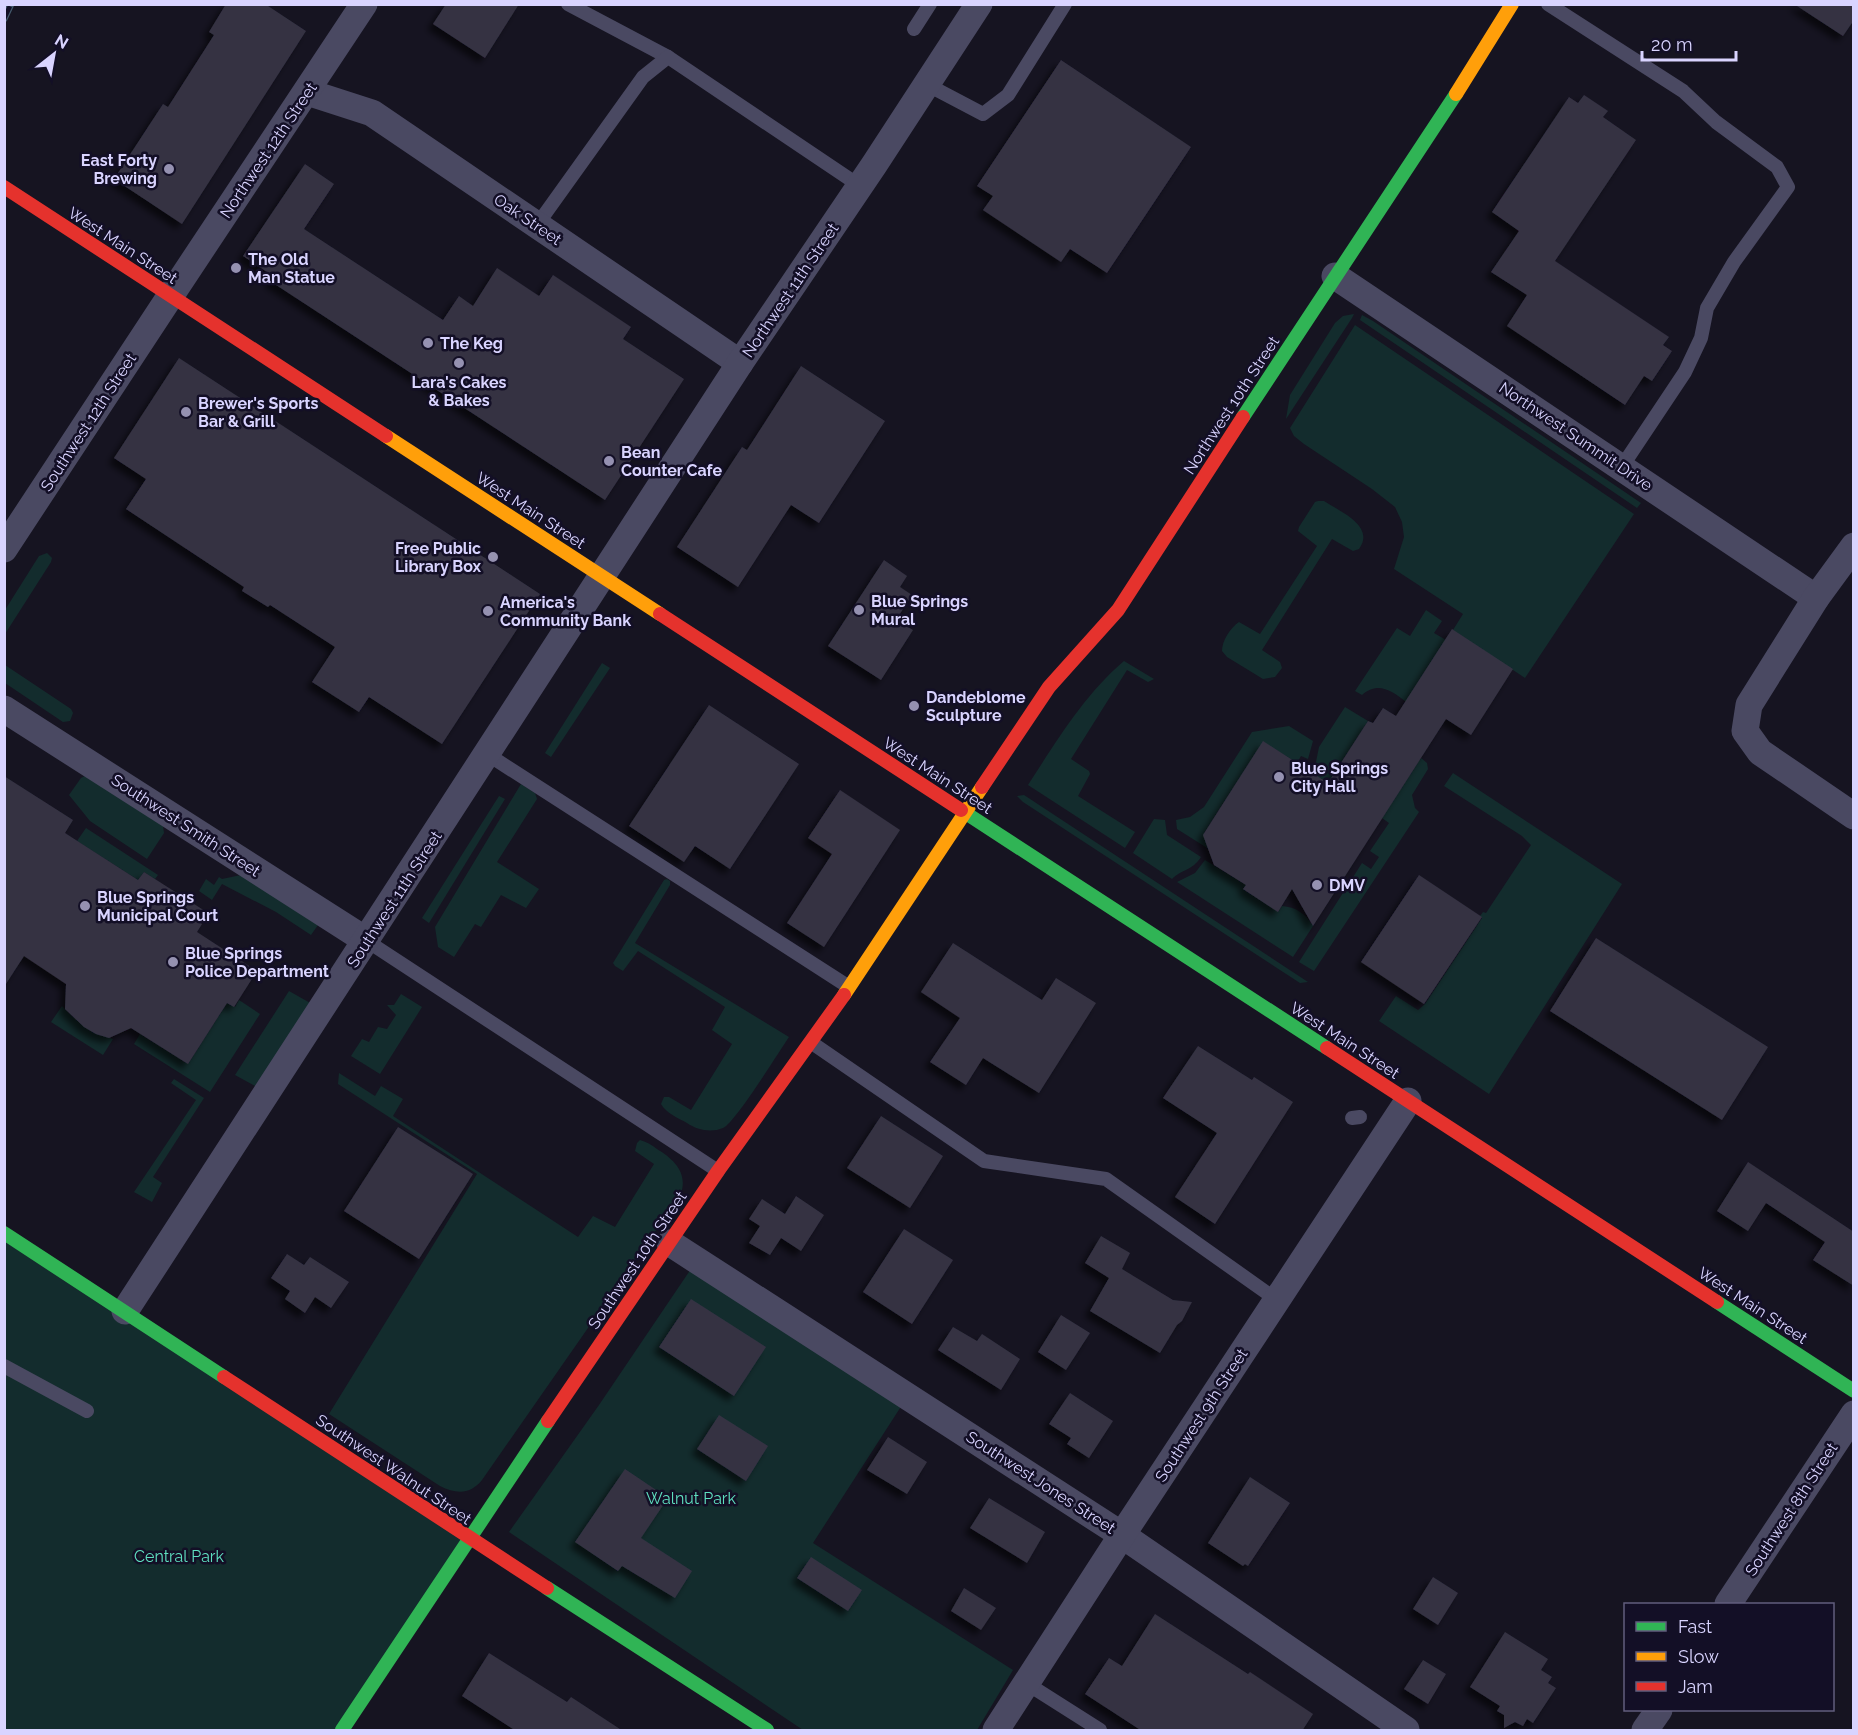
<svg xmlns="http://www.w3.org/2000/svg" width="1858" height="1735" font-family="Raleway,sans-serif">
<defs>
<filter id="shadow"><feDropShadow dx="-5.5" dy="5.5" stdDeviation="3" flood-color="#0009"/></filter>
</defs>
<rect width="100%" height="100%" fill="#161421"/>
<g fill="#132c2d">
<path d="M1354 314 1352 318 1286 419 1290 395 1335 323 1343 316Z"/>
<path d="M1362 315 1373 321 1641 503 1637 508 1360 320Z"/>
<path d="M1355 325 1634 514 1525 678 1453 630 1463 614 1394 569 1404 537 1402 522 1395 507 1372 489 1304 444 1294 436 1290 428Z"/>
<path d="M1318 501H1324C1339 511 1376 526 1359 549L1353 551 1332 539 1262 650 1280 662 1282 668 1275 677 1263 679 1227 657 1222 651C1222 641 1230 628 1239 622L1260 634 1317 546 1298 531 1299 527 1315 502Z"/>
<path d="M47 553 52 558 51 562 5 634V610L39 556Z"/>
<path d="M1426 610 1442 621 1434 633 1446 640 1406 702C1392 690 1377 681 1362 695L1355 691 1397 628 1410 636Z"/>
<path d="M1124 661 1154 679 1148 682 1127 670 1071 759 1089 771 1090 774 1078 796 1135 832 1125 848 1028 785C1056 742 1084 695 1124 661Z"/>
<path d="M602 663 610 668 551 757 545 753Z"/>
<path d="M5 665 71 709 73 713 70 721 63 722 5 683Z"/>
<path d="M1345 707 1368 721 1328 783 1310 772 1316 762 1319 747Z"/>
<path d="M1289 726 1313 741 1308 759 1301 756 1297 763 1263 742 1204 833 1258 880 1177 829 1176 820 1190 817 1204 807 1252 732Z"/>
<path d="M1421 758 1427 763 1428 769 1412 795 1415 808 1419 812 1314 971 1299 962 1362 863 1371 869 1379 857 1370 851 1389 823 1382 818Z"/>
<path d="M1453 773 1622 884 1489 1094 1379 1021 1396 996 1418 1010 1425 1004 1482 918 1480 916 1483 912 1486 913 1531 845 1522 836 1444 786Z"/>
<path d="M85 776 163 826 164 833 147 859 90 821 69 795 81 778Z"/>
<path d="M521 784 535 793 537 799 497 862 539 889 526 908 501 895 481 927 475 924 454 957 438 947 435 927Z"/>
<path d="M1024 795 1308 982 1300 983 1023 802 1017 796Z"/>
<path d="M499 796 505 799 429 923 422 918Z"/>
<path d="M1154 819 1165 820 1167 835 1201 857C1192 871 1182 869 1172 879L1133 853Z"/>
<path d="M86 828 158 875 155 879 144 872 138 880 77 841Z"/>
<path d="M1205 860 1246 885 1243 889 1278 912 1282 906C1296 907 1306 914 1313 926L1293 957 1177 882 1195 873Z"/>
<path d="M241 875 318 925 311 935 276 912 222 884 212 900 199 891 206 879 214 885 219 877 222 879Z"/>
<path d="M667 879 670 881V885L635 943 789 1037C778 1053 735 1123 723 1128 711 1133 697 1130 687 1123 678 1118 666 1113 661 1104L664 1097H669L691 1110 732 1044 712 1030 725 1007 638 951 623 971 615 966 613 963 664 880Z"/>
<path d="M289 991 312 1004 255 1086 235 1075Z"/>
<path d="M401 994 422 1007 380 1074 351 1056 362 1039 369 1042 378 1027 387 1029 396 1015 387 1005H394Z"/>
<path d="M239 1000 260 1014 210 1092 134 1044 140 1034 188 1064 227 1003 235 1007Z"/>
<path d="M62 1006C77 1022 92 1033 113 1039L103 1055 51 1022Z"/>
<path d="M339 1073 375 1096 381 1086 403 1099 393 1116 578 1237 593 1216 615 1227 654 1164 635 1151 637 1143 640 1140C647 1142 652 1145 657 1149 675 1160 689 1174 680 1196L482 1480C470 1495 456 1494 440 1486L329 1414 477 1174 338 1084Z"/>
<path d="M174 1079 204 1098 153 1177 162 1183 152 1202 134 1192 196 1100 171 1083Z"/>
<path d="M4 1233 469 1538 342 1730H5Z"/>
<path d="M697 1260 902 1405 813 1543 1013 1670 977 1730H803L509 1532 599 1405Z"/>
</g>
<g fill="#343243" filter="url(#shadow)">
<path d="M226 4H265L306 31 182 224 114 179 163 104 168 107 214 35 209 32Z"/>
<path d="M446 4H519L485 58 433 24Z"/>
<path d="M1794 4H1854V20L1843 36Z"/>
<path d="M1061 60 1191 147 1107 273 1070 249 1061 262 983 210 993 196 977 186Z"/>
<path d="M1584 95 1608 111 1603 117 1636 140 1555 261 1669 337 1663 345 1672 351 1652 381 1644 376 1625 405 1507 326 1527 295 1491 272 1519 231 1492 212 1569 97 1578 103Z"/>
<path d="M305 164 334 184 304 229 443 320 459 296 473 306 497 268 539 296 553 275 631 327 623 339 684 379 605 500 270 281 273 276 243 256Z"/>
<path d="M179 358 540 594 442 744 369 697 359 712 312 682 335 647 270 605 268 607 242 591 244 587 126 509 146 479 114 458Z"/>
<path d="M801 366 885 421 819 523 791 505 738 587 677 547 742 447 747 450Z"/>
<path d="M884 560 907 576 900 587 912 595 896 620 913 630 881 680 828 646Z"/>
<path d="M1452 629 1513 669 1471 735 1446 719 1313 926 1292 889 1278 912 1243 889 1246 885 1214 865 1203 835 1263 741 1328 783 1368 721 1373 723 1383 708 1396 716Z"/>
<path d="M709 705 799 764 730 869 695 846 684 862 629 826Z"/>
<path d="M4 776 73 820 65 833 138 880 144 872 205 911 199 922 202 924 197 932 257 971 234 1007 227 1003 188 1064 131 1028 109 1038 96 1034 84 1027 65 1009 66 984 24 956 4 987Z"/>
<path d="M840 790 900 830 824 947 787 923 832 854 808 838Z"/>
<path d="M1419 875 1482 917 1424 1004 1361 962Z"/>
<path d="M1596 938 1768 1047 1722 1120 1550 1011Z"/>
<path d="M953 943 1042 1000 1056 978 1096 1003 1039 1093 983 1058 966 1085 930 1062 960 1018 921 992Z"/>
<path d="M1198 1046 1252 1080 1254 1077 1293 1102 1215 1224 1175 1197 1217 1133 1163 1098Z"/>
<path d="M881 1116 943 1156 910 1208 847 1168Z"/>
<path d="M398 1127 473 1174 419 1259 344 1211Z"/>
<path d="M1748 1162 1854 1232V1286L1813 1260 1825 1242 1766 1203 1748 1231 1717 1211Z"/>
<path d="M796 1196 824 1215 801 1251 781 1238 770 1255 749 1243 760 1226 749 1219 762 1199 785 1214Z"/>
<path d="M904 1229 953 1260 912 1324 863 1292Z"/>
<path d="M1101 1236 1130 1253 1122 1269 1173 1300 1192 1302 1182 1321 1177 1325 1160 1353 1090 1311 1109 1278 1085 1263Z"/>
<path d="M287 1254 304 1265 310 1257 349 1282 331 1308 315 1297 305 1313 285 1299 290 1291 271 1278Z"/>
<path d="M691 1299 766 1347 734 1396 659 1347Z"/>
<path d="M1061 1315 1090 1333 1066 1370 1038 1352Z"/>
<path d="M953 1327 977 1341 982 1334 1020 1359 1001 1390 938 1350Z"/>
<path d="M1070 1393 1113 1421 1089 1458 1067 1444 1071 1438 1049 1424Z"/>
<path d="M719 1415 768 1446 746 1481 697 1449Z"/>
<path d="M888 1437 927 1462 907 1494 867 1470Z"/>
<path d="M625 1469 668 1498 641 1538 692 1571 675 1598 622 1566 618 1571 575 1542Z"/>
<path d="M1250 1477 1290 1503 1248 1566 1245 1564 1243 1566 1208 1543Z"/>
<path d="M989 1498 1045 1532 1027 1563 970 1528Z"/>
<path d="M811 1557 862 1590 848 1611 797 1578Z"/>
<path d="M1433 1577 1458 1593 1438 1625 1413 1609Z"/>
<path d="M964 1588 996 1608 981 1630 951 1611Z"/>
<path d="M1155 1614 1248 1674 1250 1672 1313 1714 1302 1731H1142L1085 1694 1109 1658 1122 1666Z"/>
<path d="M1505 1632 1548 1659 1541 1670 1552 1677 1548 1683 1556 1688 1533 1723 1527 1719 1523 1726 1515 1722 1504 1728V1715L1497 1711 1500 1706 1470 1687Z"/>
<path d="M489 1653 567 1702 571 1697 623 1731H516L462 1696Z"/>
<path d="M1423 1660 1446 1674 1428 1704 1404 1689Z"/>
</g>
<g fill="none" stroke-linecap="round" stroke-linejoin="round">
<g stroke="#4a4962" stroke-width="14">
<path d="M568 4 668 57"/>
<path d="M1548 4 1683 91 1716 122 1777 167 1788 187 1734 262 1707 308 1701 338 1685 372 1621 468"/>
<path d="M914 29 930 4"/>
<path d="M926 84 983 114 1008 95 1065 4"/>
<path d="M537 225 643 77 668 57 860 186"/>
<path d="M487 754 849 987"/>
<path d="M367 941 718 1171"/>
<path d="M812 1043 984 1161 1106 1179 1277 1300"/>
<path d="M1352 1118 1360 1117"/>
<path d="M4 1366 87 1411"/>
<path d="M1026 1683 1100 1730"/>
</g>
<g stroke="#4a4962" stroke-width="27">
<path d="M307 92 372 113 740 363"/>
<path d="M1335 276 1816 598"/>
<path d="M1854 546 1816 598 1749 705 1745 731 1760 752 1854 816"/>
<path d="M4 549 171 295 364 4"/>
<path d="M4 709 367 941"/>
<path d="M670 1243 1122 1535 1406 1730"/>
<path d="M125 1311 740 363 874 165 979 4"/>
<path d="M1728 1604 1854 1414"/>
<path d="M996 1730 1122 1535 1408 1101"/>
<path d="M1645 1730 1659 1710"/>
</g>
<g stroke="#30b455" stroke-width="14">
<path d="M1243 417 1456 94"/>
<path d="M961 810 1327 1048"/>
<path d="M4 1233 224 1377"/>
<path d="M1717 1302 1854 1391"/>
<path d="M547 1588 767 1730"/>
<path d="M342 1730 548 1421"/>
</g>
<g stroke="#ff9f0a" stroke-width="14">
<path d="M1456 94 1512 4"/>
<path d="M386 436 660 614"/>
<path d="M844 995 982 787"/>
</g>
<g stroke="#e5322d" stroke-width="14">
<path d="M4 187 386 436"/>
<path d="M660 614 961 810"/>
<path d="M982 787 1049 687 1118 610 1243 417"/>
<path d="M1327 1048 1717 1302"/>
<path d="M224 1377 547 1588"/>
<path d="M548 1421 718 1171 844 995"/>
</g>
<defs>
<path id="rail" d="M4 19 11 4"/>
</defs>
<use href="#rail" stroke="#43596b" stroke-width="7"/>
<use href="#rail" stroke="#130f26" stroke-width="4.5" stroke-dasharray="14" stroke-linecap="butt"/>
</g>
<g fill="#9591b1" stroke="#130f26" stroke-width="2">
<circle cx="169" cy="169" r="6"/>
<circle cx="236" cy="268" r="6"/>
<circle cx="428" cy="343" r="6"/>
<circle cx="459" cy="363" r="6"/>
<circle cx="186" cy="412" r="6"/>
<circle cx="609" cy="461" r="6"/>
<circle cx="493" cy="557" r="6"/>
<circle cx="859" cy="610" r="6"/>
<circle cx="488" cy="611" r="6"/>
<circle cx="914" cy="706" r="6"/>
<circle cx="1279" cy="777" r="6"/>
<circle cx="1317" cy="885" r="6"/>
<circle cx="85" cy="906" r="6"/>
<circle cx="173" cy="962" r="6"/>
</g>
<g text-anchor="middle" stroke-width="5" stroke-linejoin="round" paint-order="stroke">
<g font-size="16" fill="#d9d4ff" stroke="#130f26">
<text transform="translate(268 150) rotate(-56)" y="6">Northwest 12th Street</text>
<text transform="translate(528 219) rotate(34)" y="6">Oak Street</text>
<text transform="translate(123 245) rotate(33)" y="6">West Main Street</text>
<text transform="translate(790 290) rotate(-56)" y="6">Northwest 11th Street</text>
<text transform="translate(1231 405) rotate(-57)" y="6">Northwest 10th Street</text>
<text transform="translate(88 422) rotate(-57)" y="6">Southwest 12th Street</text>
<text transform="translate(1576 436) rotate(34)" y="6">Northwest Summit Drive</text>
<text transform="translate(531 510) rotate(33)" y="6">West Main Street</text>
<text transform="translate(938 775) rotate(33)" y="6">West Main Street</text>
<text transform="translate(186 825) rotate(33)" y="6">Southwest Smith Street</text>
<text transform="translate(394 899) rotate(-57)" y="6">Southwest 11th Street</text>
<text transform="translate(1345 1040) rotate(33)" y="6">West Main Street</text>
<text transform="translate(637 1260) rotate(-56)" y="6">Southwest 10th Street</text>
<text transform="translate(1753 1305) rotate(33)" y="6">West Main Street</text>
<text transform="translate(1201 1415) rotate(-57)" y="6">Southwest 9th Street</text>
<text transform="translate(394 1469) rotate(34)" y="6">Southwest Walnut Street</text>
<text transform="translate(1041 1482) rotate(33)" y="6">Southwest Jones Street</text>
<text transform="translate(1791 1509) rotate(-57)" y="6">Southwest 8th Street</text>
</g>
<g font-size="16" font-weight="bold" fill="#d9d4ff" stroke="#130f26" text-anchor="start">
<text x="157" y="166" text-anchor="end">East Forty<tspan x="157" dy="18">Brewing</tspan></text>
<text x="248" y="265">The Old<tspan x="248" dy="18">Man Statue</tspan></text>
<text x="440" y="349">The Keg</text>
<text x="459" y="388" text-anchor="middle">Lara's Cakes<tspan x="459" dy="18">&amp; Bakes</tspan></text>
<text x="198" y="409">Brewer's Sports<tspan x="198" dy="18">Bar &amp; Grill</tspan></text>
<text x="621" y="458">Bean<tspan x="621" dy="18">Counter Cafe</tspan></text>
<text x="481" y="554" text-anchor="end">Free Public<tspan x="481" dy="18">Library Box</tspan></text>
<text x="871" y="607">Blue Springs<tspan x="871" dy="18">Mural</tspan></text>
<text x="500" y="608">America's<tspan x="500" dy="18">Community Bank</tspan></text>
<text x="926" y="703">Dandeblome<tspan x="926" dy="18">Sculpture</tspan></text>
<text x="1291" y="774">Blue Springs<tspan x="1291" dy="18">City Hall</tspan></text>
<text x="1329" y="891">DMV</text>
<text x="97" y="903">Blue Springs<tspan x="97" dy="18">Municipal Court</tspan></text>
<text x="185" y="959">Blue Springs<tspan x="185" dy="18">Police Department</tspan></text>
</g>
<g font-size="16" fill="#5fe0c0" stroke="#130f26">
<text x="691" y="1504">Walnut Park</text>
<text x="179" y="1562">Central Park</text>
</g>
</g>
<rect width="1858" height="1735" fill="none" stroke="#d9d4ff" stroke-width="12"/>
<rect x="1624" y="1603" width="210" height="108" fill="#130f26" stroke="#625e7d" stroke-width="1.5"/>
<rect x="1636" y="1622" width="30" height="9" fill="#30b455" stroke="#625e7d" stroke-width="1.5"/>
<text x="1678" y="1633" font-size="18" fill="#d9d4ff">Fast</text>
<rect x="1636" y="1652" width="30" height="9" fill="#ff9f0a" stroke="#625e7d" stroke-width="1.5"/>
<text x="1678" y="1663" font-size="18" fill="#d9d4ff">Slow</text>
<rect x="1636" y="1682" width="30" height="9" fill="#e5322d" stroke="#625e7d" stroke-width="1.5"/>
<text x="1678" y="1693" font-size="18" fill="#d9d4ff">Jam</text>
<g transform="translate(54 54) rotate(31)" stroke="#130f26" stroke-width="4.5" paint-order="stroke">
<path d="M0-4.5L10 22L0 15L-10 22Z" fill="#d9d4ff"/>
<text y="-9" font-size="16" font-weight="bold" text-anchor="middle" fill="#d9d4ff">N</text>
</g>
<path d="M1642 51v9h94v-9" fill="none" stroke="#d9d4ff" stroke-width="3"/>
<text x="1651" y="51" font-size="18" fill="#d9d4ff" stroke="#130f26" stroke-width="4.5" paint-order="stroke">20 m</text>
</svg>
